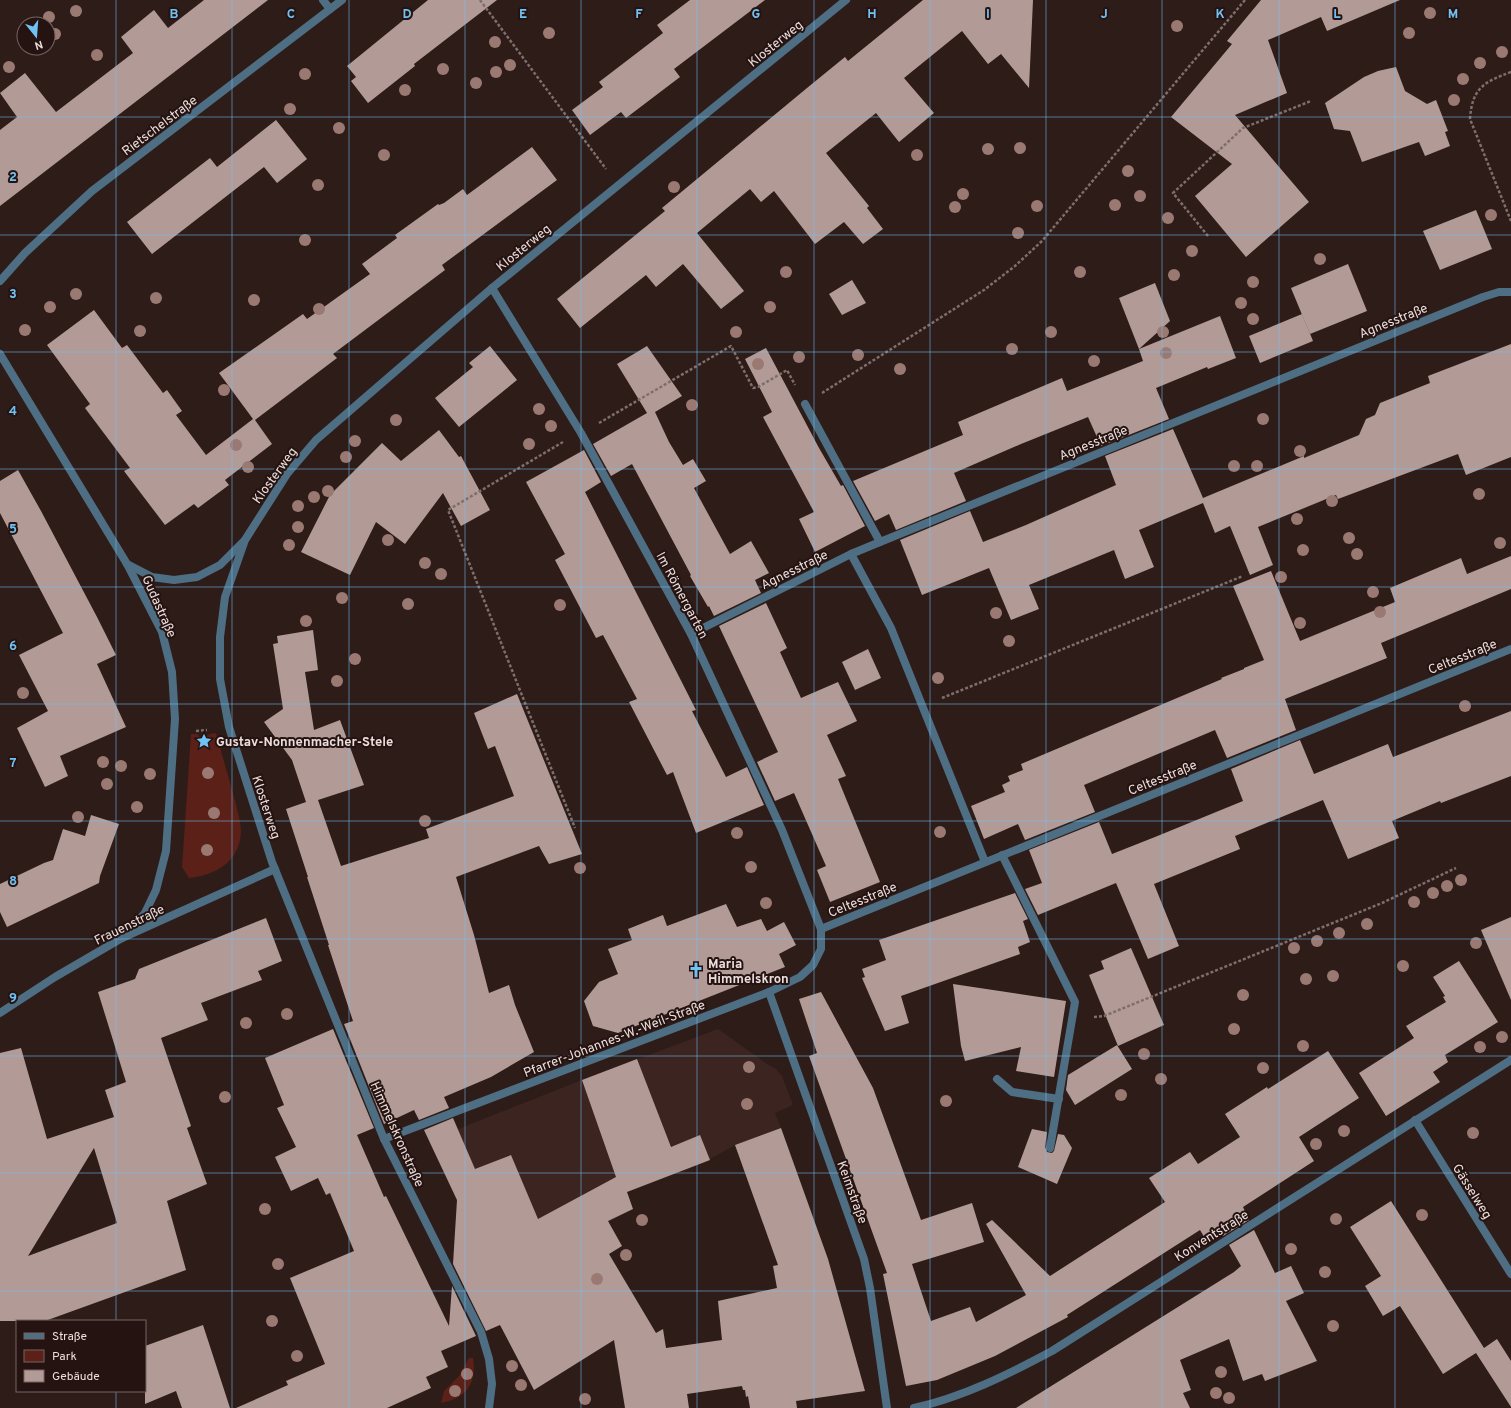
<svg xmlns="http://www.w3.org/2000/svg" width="1511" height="1408" font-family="Overpass,sans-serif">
<rect width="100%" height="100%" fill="#2e1c19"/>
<path fill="#3c2420" d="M718 1029 767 1064 776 1069 782 1076 793 1105 775 1113 781 1128 735 1145 703 1163 680 1172 627 1192 633 1209 557 1249 460 1207 429 1142 458 1129 582 1080Z"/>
<g fill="#5b2017">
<path d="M216 733C221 751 226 769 231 786 234 798 241 820 241 831 240 862 216 875 189 878L182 867 191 734H197L200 737 204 738 210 734Z"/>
<path d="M469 1358H473C477 1383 467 1398 441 1403L444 1391 459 1376Z"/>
</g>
<g fill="#b29b97" fill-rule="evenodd">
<path d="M204 0H268L0 206V130L17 117 0 93 25 73 56 112 133 53 121 37 154 10 168 28Z"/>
<path d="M428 0H497L414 64 415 66 368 103 351 81 356 77 347 66Z"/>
<path d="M690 0H765L674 69 680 77 626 118 621 112 590 135 572 110 603 87 599 82 663 33 657 25Z"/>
<path d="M923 0H1033L1029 88 1001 54 988 64 962 31 904 78 934 113 899 142 876 113 826 153 869 206 867 208 883 229 863 244 844 222 815 244 774 191 761 202 750 189 697 233 744 291 721 309 683 264 656 287 646 275 580 328 557 299 665 211 662 208 807 88 845 57 848 61Z"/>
<path d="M1261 0H1400L1327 31 1321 17 1268 40 1287 93 1235 115 1309 202 1246 257 1195 196 1232 164 1171 117 1232 44 1227 41Z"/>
<path d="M1396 67 1405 91 1427 104 1436 100 1448 131 1445 132 1450 146 1425 156 1419 142 1362 162 1350 131 1334 129 1325 103 1364 77 1378 71Z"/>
<path d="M276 120 307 159 277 183 264 167 152 254 127 222 210 158 217 167Z"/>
<path d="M532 147 557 180 442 265 445 270 333 354 337 358 255 420 272 444 225 480 229 485 198 508 194 504 165 525 124 471 130 468 85 408 90 404 47 345 94 310 122 348 127 345 163 393 167 390 182 411 176 415 206 455 253 419 219 373 303 314 307 319 370 274 362 264 397 238 395 235 438 204 439 205 444 203 463 189 467 195Z"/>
<path d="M1476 210 1492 249 1440 270 1423 231Z"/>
<path d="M1348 264 1367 311 1310 334 1291 288Z"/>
<path d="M852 280 866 303 842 315 829 294Z"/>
<path d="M1155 283 1170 321 1139 349 1119 298Z"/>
<path d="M1302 314 1313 341 1260 363 1249 336Z"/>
<path d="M1220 316 1236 358 1208 369 1207 367 1156 388 1169 419 1101 446 1088 417 1021 444 954 473 966 501 896 530 889 514 875 521 853 481 963 435 958 422 1062 378 1067 391 1100 378 1143 361 1139 349Z"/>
<path d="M1511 344V457L1466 475 1458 454 1338 499 1336 495 1258 527 1273 565 1250 575 1230 526 1215 533 1203 503 1139 530 1154 567 1125 579 1114 550 1029 585 1039 609 1011 620 989 568 922 595 900 540 970 511 983 542 1026 525 1116 485 1105 456 1173 429 1203 498 1304 456V458L1359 435 1366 419 1375 415 1380 403 1430 383 1428 376Z"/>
<path d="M490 346 517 380 459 427 435 398 473 367 469 363Z"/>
<path d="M647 346 682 396 655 412 669 442 683 465 693 459 706 481 694 488 730 554 751 541 769 573 755 580 761 593 714 616 709 606 708 607 690 576 691 575 632 464 611 476 593 444 647 413 617 364Z"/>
<path d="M766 348 819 448 841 486 843 485 865 526 815 552 799 519 814 512 763 417 772 412 745 359Z"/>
<path d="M439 430 459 457 461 456 490 510 461 526 443 493 405 544 376 522 350 575 301 552 330 495 382 443 401 461Z"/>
<path d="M584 450 601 482 585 492 696 710 692 711 726 777 747 767 764 805 696 833 673 772 667 775 629 702 637 699 603 635 596 638 555 560 565 554 526 482Z"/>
<path d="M18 470 41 511 97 617 116 655 97 664 126 727 60 756 68 776 45 787 17 728 48 711 19 655 63 633 0 513V481Z"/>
<path d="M1511 556V589L1381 643 1387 658 1285 699 1296 730 1227 758 1215 730 1084 785 1095 812 1025 840 1018 824 984 839 971 806 1005 792 1002 785 1010 781 1008 776 1023 770 1021 764 1222 679 1221 678 1244 669V668L1264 660 1233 586 1271 571 1300 641 1395 602 1390 588 1461 558 1467 574Z"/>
<path d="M766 603 787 648 780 652 801 698 838 682 857 721 827 735 846 776 838 779 880 882 830 902 817 870 826 866 794 793 775 801 757 762 778 752 719 626Z"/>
<path d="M313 630 318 670 305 672 314 730 340 720 364 785 318 800 341 866 429 838 426 829 514 796 495 746 488 749 474 713 517 694 582 854 549 864 539 846 456 877 474 935 489 993 509 985 515 1005 534 1052 491 1077 444 1097 449 1108 419 1120 414 1110 384 1124 344 1024 353 1021 328 945H329L307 877H308L286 809 306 802 292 760 264 722 283 709 273 644 278 643 277 636Z"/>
<path d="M868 649 881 678 855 690 842 662Z"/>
<path d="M1511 711V776L1441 803 1440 801 1392 821 1399 838 1348 859 1323 800 1235 836 1240 849 1154 884 1179 946 1148 959 1116 883 1038 915 1025 889 1042 883 1029 850 1099 822 1112 854 1155 837 1243 801 1231 769 1300 740 1314 774 1388 744 1393 757Z"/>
<path d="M91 815 119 824 100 876 99 883 7 927 0 912V884L44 863 53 860 63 829 85 836Z"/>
<path d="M1015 893 1028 919 1023 921 1030 942 1018 947 1020 954 901 996 909 1023 885 1031 862 978 865 977 862 969 886 960 879 940Z"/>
<path d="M726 904 737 927 761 919 767 931 784 922 796 945 779 954 785 967 618 1033 593 1026 584 1001 599 982 618 974 608 949 632 940 628 929 663 915 667 926Z"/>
<path d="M1511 917V1000L1481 930Z"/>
<path d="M266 918 282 961 258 971 262 980 201 1003 208 1020 161 1038 191 1126 187 1128 207 1184 167 1201 186 1270 45 1321H0V1053L21 1048 47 1139 114 1117 105 1090 126 1082 98 992 135 979 139 969ZM94 1148 117 1223 28 1256Z"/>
<path d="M1131 948 1164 1025 1118 1046 1089 975 1104 969 1101 961Z"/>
<path d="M1459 961 1498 1022 1445 1055 1448 1062 1433 1072 1440 1082 1386 1116 1359 1073 1414 1038 1406 1026 1446 1002 1443 997 1445 996 1433 977Z"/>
<path d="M953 984 1066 1001 1054 1077 1016 1071 1021 1047 965 1061 961 1046Z"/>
<path d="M821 992 873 1088 921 1220 972 1203 984 1242 912 1264 931 1321 970 1307 976 1322 1026 1295 986 1224 992 1220 1050 1276 1165 1202 1149 1178 1190 1152 1198 1164 1240 1137 1225 1114 1267 1087 1268 1089 1328 1051 1359 1098 1299 1137 1314 1161 1243 1207 1249 1220 1223 1236 1221 1232 1206 1240 1200 1230 1067 1315 1068 1317 995 1356 937 1380 906 1386 883 1274 887 1273 809 1056 817 1053 799 999Z"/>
<path d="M333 1029 374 1128 357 1135 384 1197 386 1196 449 1326 452 1286 476 1336 441 1351 448 1367 426 1377 431 1388 387 1408H236L288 1385 286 1381 325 1364 290 1278 354 1251 330 1193 326 1195 318 1178 291 1191 275 1157 296 1147 277 1108 284 1105 265 1058Z"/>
<path d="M1117 1045 1132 1069 1075 1105 1066 1090 1068 1075Z"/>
<path d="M637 1059 671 1147 700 1135 710 1160 627 1192 633 1209 608 1221 622 1246 609 1254 656 1333 663 1329 666 1348 722 1340 718 1301 777 1288 773 1266 778 1265 735 1145 781 1128 828 1259 865 1391 796 1401 797 1408H750L748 1396 746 1397 745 1390H743L742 1386 687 1394 689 1408H625L614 1340 534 1390 500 1325 486 1331 453 1264 457 1200 424 1130 453 1118 475 1169 511 1155 538 1219 616 1177 582 1080Z"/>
<path d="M1032 1129 1047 1132 1045 1147 1047 1152 1052 1153 1054 1151 1058 1134 1064 1135 1072 1148 1057 1184 1018 1167Z"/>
<path d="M1391 1201 1484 1348 1497 1339 1511 1361V1407L1476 1353 1443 1374 1400 1306 1383 1316 1365 1286 1381 1276 1350 1227Z"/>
<path d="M1254 1230 1275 1273 1291 1266 1304 1293 1286 1301 1317 1361 1265 1381 1262 1374 1243 1381 1229 1339 1180 1360 1191 1390 1183 1393 1190 1408H1016L1234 1272 1241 1266 1229 1245Z"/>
<path d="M203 1325 230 1408H182L176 1391 145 1404V1346Z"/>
</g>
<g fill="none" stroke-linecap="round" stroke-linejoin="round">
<g stroke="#7e6e6c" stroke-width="2.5" stroke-dasharray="3 2" stroke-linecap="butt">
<path d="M480 0 606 169"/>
<path d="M1511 72C1484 82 1472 88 1470 119L1511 221"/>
<path d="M1208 236 1173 193 1243 128 1311 101"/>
<path d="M822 393 984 290 1015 266 1042 241 1245 0"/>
<path d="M599 423 731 346 753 388 758 387 787 370 795 385"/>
<path d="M563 442 448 510 575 828"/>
<path d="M942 698 1243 576"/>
<path d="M196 731 207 730"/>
<path d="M1094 1017 1104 1016 1382 903 1456 868"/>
</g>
<g stroke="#4e6e84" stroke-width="8">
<path d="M805 404 880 542"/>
<path d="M851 554 891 628 985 862"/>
<path d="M1002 855 1075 1002 1050 1148"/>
<path d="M997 1079 1012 1092 1059 1099"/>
</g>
<g stroke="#4e6e84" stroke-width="8">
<path d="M323 0 330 9"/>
<path d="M0 281 25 253 92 191 342 0"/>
<path d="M0 354 127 564 162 632 172 672 175 719 166 851 156 890 145 913 122 938"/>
<path d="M127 564 152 577 174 580 197 577 220 565 243 542"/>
<path d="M691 634 851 554 880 542 1483 297 1499 292H1511"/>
<path d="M821 929 1511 649"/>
<path d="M769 992 864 1259 870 1288 887 1408"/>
<path d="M0 1013 55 977 122 938 275 869"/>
<path d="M1415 1120 1511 1274"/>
<path d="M384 1139 769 992 800 977 813 965 821 949V929L782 830 691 634 581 433 492 288"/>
<path d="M489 1408 492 1384 489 1359 481 1332 384 1139 272 862 229 727 220 679V637L225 597 245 540 287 474 316 440 492 288 846 0"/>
<path d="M914 1408C963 1397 1007 1375 1052 1351L1511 1060"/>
</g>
</g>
<g fill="#9b7973">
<circle cx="76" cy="11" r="6"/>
<circle cx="1430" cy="13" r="6"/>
<circle cx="49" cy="17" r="6"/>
<circle cx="1177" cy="26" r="6"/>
<circle cx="549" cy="33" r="6"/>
<circle cx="1409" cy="33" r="6"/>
<circle cx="55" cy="34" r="6"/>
<circle cx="495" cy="42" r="6"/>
<circle cx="1502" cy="52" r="6"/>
<circle cx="97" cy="55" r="6"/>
<circle cx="1480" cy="63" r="6"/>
<circle cx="510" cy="65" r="6"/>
<circle cx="9" cy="67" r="6"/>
<circle cx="443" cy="69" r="6"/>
<circle cx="496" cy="72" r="6"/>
<circle cx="305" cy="74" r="6"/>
<circle cx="1463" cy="79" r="6"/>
<circle cx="476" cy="83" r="6"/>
<circle cx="405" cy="90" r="6"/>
<circle cx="1454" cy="100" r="6"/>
<circle cx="290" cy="109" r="6"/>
<circle cx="339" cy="128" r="6"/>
<circle cx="1020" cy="148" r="6"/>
<circle cx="988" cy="149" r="6"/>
<circle cx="384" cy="155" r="6"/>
<circle cx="917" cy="155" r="6"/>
<circle cx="1128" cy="171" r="6"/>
<circle cx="318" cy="185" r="6"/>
<circle cx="674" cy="187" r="6"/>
<circle cx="963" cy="194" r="6"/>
<circle cx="1140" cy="196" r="6"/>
<circle cx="1115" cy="205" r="6"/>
<circle cx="1037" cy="206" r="6"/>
<circle cx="955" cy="207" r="6"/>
<circle cx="1491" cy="215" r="6"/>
<circle cx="1168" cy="218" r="6"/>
<circle cx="1018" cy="233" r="6"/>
<circle cx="305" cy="240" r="6"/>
<circle cx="1192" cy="251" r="6"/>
<circle cx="1320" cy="259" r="6"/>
<circle cx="786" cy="272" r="6"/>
<circle cx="1080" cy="272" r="6"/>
<circle cx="1174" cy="275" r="6"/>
<circle cx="1253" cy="282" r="6"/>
<circle cx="76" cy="294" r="6"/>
<circle cx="156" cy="298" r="6"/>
<circle cx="254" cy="300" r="6"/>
<circle cx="1241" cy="303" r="6"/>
<circle cx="50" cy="307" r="6"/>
<circle cx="770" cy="307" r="6"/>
<circle cx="319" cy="309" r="6"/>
<circle cx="1253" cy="319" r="6"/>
<circle cx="25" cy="330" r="6"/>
<circle cx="140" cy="331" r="6"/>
<circle cx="736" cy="332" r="6"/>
<circle cx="1051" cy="332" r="6"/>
<circle cx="1163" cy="332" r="6"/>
<circle cx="1012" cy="349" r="6"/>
<circle cx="1166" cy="353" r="6"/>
<circle cx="858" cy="355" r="6"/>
<circle cx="799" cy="357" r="6"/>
<circle cx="1094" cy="361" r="6"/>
<circle cx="758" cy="364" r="6"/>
<circle cx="900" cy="369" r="6"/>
<circle cx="224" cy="390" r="6"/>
<circle cx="692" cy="405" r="6"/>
<circle cx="539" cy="409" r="6"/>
<circle cx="1263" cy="419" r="6"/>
<circle cx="396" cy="420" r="6"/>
<circle cx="551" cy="426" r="6"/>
<circle cx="355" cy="441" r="6"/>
<circle cx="529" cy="444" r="6"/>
<circle cx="236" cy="445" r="6"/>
<circle cx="1300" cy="451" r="6"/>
<circle cx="346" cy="457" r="6"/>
<circle cx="1234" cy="466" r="6"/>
<circle cx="1257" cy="466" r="6"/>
<circle cx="248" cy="467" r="6"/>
<circle cx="328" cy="491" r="6"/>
<circle cx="1479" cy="494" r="6"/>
<circle cx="314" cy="497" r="6"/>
<circle cx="1332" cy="501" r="6"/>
<circle cx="298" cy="506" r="6"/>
<circle cx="1297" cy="519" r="6"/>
<circle cx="298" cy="527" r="6"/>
<circle cx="1349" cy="538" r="6"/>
<circle cx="388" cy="540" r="6"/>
<circle cx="1500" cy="543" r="6"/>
<circle cx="289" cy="545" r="6"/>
<circle cx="1303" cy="550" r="6"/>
<circle cx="1357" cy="554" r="6"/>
<circle cx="425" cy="563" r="6"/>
<circle cx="441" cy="574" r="6"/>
<circle cx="1281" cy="577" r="6"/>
<circle cx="1373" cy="592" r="6"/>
<circle cx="342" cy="598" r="6"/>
<circle cx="408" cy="604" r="6"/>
<circle cx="560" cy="605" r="6"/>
<circle cx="1380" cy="612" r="6"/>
<circle cx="996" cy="613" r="6"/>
<circle cx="306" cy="621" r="6"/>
<circle cx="1300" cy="623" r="6"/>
<circle cx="1009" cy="641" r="6"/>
<circle cx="355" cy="659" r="6"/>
<circle cx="938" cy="678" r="6"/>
<circle cx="337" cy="681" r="6"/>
<circle cx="23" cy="693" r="6"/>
<circle cx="1465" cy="706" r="6"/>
<circle cx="103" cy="762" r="6"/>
<circle cx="121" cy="766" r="6"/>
<circle cx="208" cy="773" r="6"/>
<circle cx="150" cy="774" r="6"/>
<circle cx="107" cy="784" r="6"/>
<circle cx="137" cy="807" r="6"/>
<circle cx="214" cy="813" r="6"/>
<circle cx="78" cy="817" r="6"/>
<circle cx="425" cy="821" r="6"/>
<circle cx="940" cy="832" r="6"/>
<circle cx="737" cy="833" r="6"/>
<circle cx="207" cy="850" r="6"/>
<circle cx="751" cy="867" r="6"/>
<circle cx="580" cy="868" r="6"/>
<circle cx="1461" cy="880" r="6"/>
<circle cx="1447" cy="886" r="6"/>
<circle cx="1433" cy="893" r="6"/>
<circle cx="1414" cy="902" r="6"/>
<circle cx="766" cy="903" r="6"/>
<circle cx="1367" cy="924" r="6"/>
<circle cx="1339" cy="933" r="6"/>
<circle cx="1317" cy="941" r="6"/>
<circle cx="1476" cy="943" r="6"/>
<circle cx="1294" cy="948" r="6"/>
<circle cx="1403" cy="966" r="6"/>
<circle cx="1333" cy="976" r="6"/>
<circle cx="1306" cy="979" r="6"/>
<circle cx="1243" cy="995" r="6"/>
<circle cx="287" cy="1014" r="6"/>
<circle cx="246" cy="1023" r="6"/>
<circle cx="1234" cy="1029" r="6"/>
<circle cx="1502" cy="1037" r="6"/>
<circle cx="1303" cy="1046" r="6"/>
<circle cx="1480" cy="1047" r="6"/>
<circle cx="1144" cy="1054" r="6"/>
<circle cx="749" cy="1067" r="6"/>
<circle cx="1263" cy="1068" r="6"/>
<circle cx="1161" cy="1079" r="6"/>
<circle cx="1121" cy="1095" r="6"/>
<circle cx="225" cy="1097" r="6"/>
<circle cx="946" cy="1101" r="6"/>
<circle cx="747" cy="1104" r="6"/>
<circle cx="1344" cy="1131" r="6"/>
<circle cx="1473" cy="1133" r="6"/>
<circle cx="1316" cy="1144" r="6"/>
<circle cx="265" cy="1209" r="6"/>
<circle cx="1422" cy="1215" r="6"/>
<circle cx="1336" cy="1219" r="6"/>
<circle cx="642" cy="1220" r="6"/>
<circle cx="1291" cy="1249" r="6"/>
<circle cx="626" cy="1255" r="6"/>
<circle cx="278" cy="1264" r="6"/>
<circle cx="1325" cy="1272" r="6"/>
<circle cx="597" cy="1279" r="6"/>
<circle cx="272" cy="1321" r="6"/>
<circle cx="1333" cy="1326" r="6"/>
<circle cx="297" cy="1356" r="6"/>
<circle cx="512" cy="1366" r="6"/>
<circle cx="1221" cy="1372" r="6"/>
<circle cx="467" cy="1374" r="6"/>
<circle cx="521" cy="1385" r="6"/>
<circle cx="455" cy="1391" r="6"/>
<circle cx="1216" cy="1393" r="6"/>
<circle cx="1229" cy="1398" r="6"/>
<circle cx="585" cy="1399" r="6"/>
</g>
<path fill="none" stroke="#72c1f5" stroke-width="1" stroke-opacity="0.55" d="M116 0V1321M232 0V1408M349 0V1408M465 0V1408M581 0V1408M697 0V1408M814 0V1408M930 0V1408M1046 0V1408M1162 0V1408M1279 0V1408M1395 0V1408M0 117H1511M0 235H1511M0 352H1511M0 469H1511M0 587H1511M0 704H1511M0 821H1511M0 939H1511M0 1056H1511M0 1173H1511M0 1291H1511M116 1391V1408"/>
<defs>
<symbol id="sight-bare" viewBox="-9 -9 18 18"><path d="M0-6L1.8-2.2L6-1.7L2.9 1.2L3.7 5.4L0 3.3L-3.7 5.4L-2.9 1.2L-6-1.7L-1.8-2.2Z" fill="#72c1f5" stroke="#241310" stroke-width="2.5" paint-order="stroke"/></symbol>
<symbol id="church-bare" viewBox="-9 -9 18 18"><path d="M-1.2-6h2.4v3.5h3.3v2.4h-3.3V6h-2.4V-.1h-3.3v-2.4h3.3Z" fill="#72c1f5" stroke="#241310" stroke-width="2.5" paint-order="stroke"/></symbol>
</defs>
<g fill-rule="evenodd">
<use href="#sight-bare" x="193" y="730" width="22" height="22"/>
<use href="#church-bare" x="685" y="959" width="22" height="22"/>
</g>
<g text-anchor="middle" stroke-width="4" stroke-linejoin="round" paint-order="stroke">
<g font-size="13" fill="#ebdedc" stroke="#241310">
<text transform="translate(775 43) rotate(-39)" y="5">Klosterweg</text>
<text transform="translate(159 125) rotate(-37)" y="5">Rietschelstraße</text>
<text transform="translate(523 247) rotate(-39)" y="5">Klosterweg</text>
<text transform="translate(1393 320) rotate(-22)" y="5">Agnesstraße</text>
<text transform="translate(1093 442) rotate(-22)" y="5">Agnesstraße</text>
<text transform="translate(274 475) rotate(-54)" y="5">Klosterweg</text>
<text transform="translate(794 569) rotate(-26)" y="5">Agnesstraße</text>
<text transform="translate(683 595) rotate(62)" y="5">Im Römergarten</text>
<text transform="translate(160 606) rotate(66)" y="5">Gudastraße</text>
<text transform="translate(1462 656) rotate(-22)" y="5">Celtesstraße</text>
<text transform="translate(1162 777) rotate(-22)" y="5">Celtesstraße</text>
<text transform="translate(267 807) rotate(72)" y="5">Klosterweg</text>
<text transform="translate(862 899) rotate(-22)" y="5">Celtesstraße</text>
<text transform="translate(129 924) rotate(-26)" y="5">Frauenstraße</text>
<text transform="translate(614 1038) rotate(-21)" y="5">Pfarrer-Johannes-W.-Weil-Straße</text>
<text transform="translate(398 1134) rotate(66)" y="5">Himmelskronstraße</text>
<text transform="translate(1473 1191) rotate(58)" y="5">Gässelweg</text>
<text transform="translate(853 1192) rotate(70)" y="5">Keimstraße</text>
<text transform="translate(1211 1235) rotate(-32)" y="5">Konventstraße</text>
</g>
<g font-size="13" font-weight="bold" fill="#ebdedc" stroke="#241310" text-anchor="start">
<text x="216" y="746">Gustav-Nonnenmacher-Stele</text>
<text x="708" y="968">Maria<tspan x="708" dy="15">Himmelskron</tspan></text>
</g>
</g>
<g font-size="13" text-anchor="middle" font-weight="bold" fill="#72c1f5" stroke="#241310" stroke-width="4" stroke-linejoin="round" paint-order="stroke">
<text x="174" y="18">B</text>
<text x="291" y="18">C</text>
<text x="407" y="18">D</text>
<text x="523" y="18">E</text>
<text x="639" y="18">F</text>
<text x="756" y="18">G</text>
<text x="872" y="18">H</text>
<text x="988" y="18">I</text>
<text x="1104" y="18">J</text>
<text x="1220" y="18">K</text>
<text x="1337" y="18">L</text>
<text x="1453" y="18">M</text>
<text x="13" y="181">2</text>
<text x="13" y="298">3</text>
<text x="13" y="415">4</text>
<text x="13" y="533">5</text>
<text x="13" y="650">6</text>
<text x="13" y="767">7</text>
<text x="13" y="885">8</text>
<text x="13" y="1002">9</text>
</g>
<rect x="16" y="1320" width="130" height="72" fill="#241310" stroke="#746462"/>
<rect x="24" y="1333" width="20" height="6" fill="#4e6e84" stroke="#746462"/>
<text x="52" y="1340" font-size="12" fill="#ebdedc">Straße</text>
<rect x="24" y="1350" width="20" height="12" fill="#5b2017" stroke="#746462"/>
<text x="52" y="1360" font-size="12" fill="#ebdedc">Park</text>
<rect x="24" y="1370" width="20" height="12" fill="#b29b97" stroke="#746462"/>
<text x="52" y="1380" font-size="12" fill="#ebdedc">Gebäude</text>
<g transform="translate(36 36) rotate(163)"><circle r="19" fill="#241310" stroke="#746462"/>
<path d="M0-3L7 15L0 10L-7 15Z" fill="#72c1f5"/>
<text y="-6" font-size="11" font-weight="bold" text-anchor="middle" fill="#ebdedc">N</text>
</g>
</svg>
